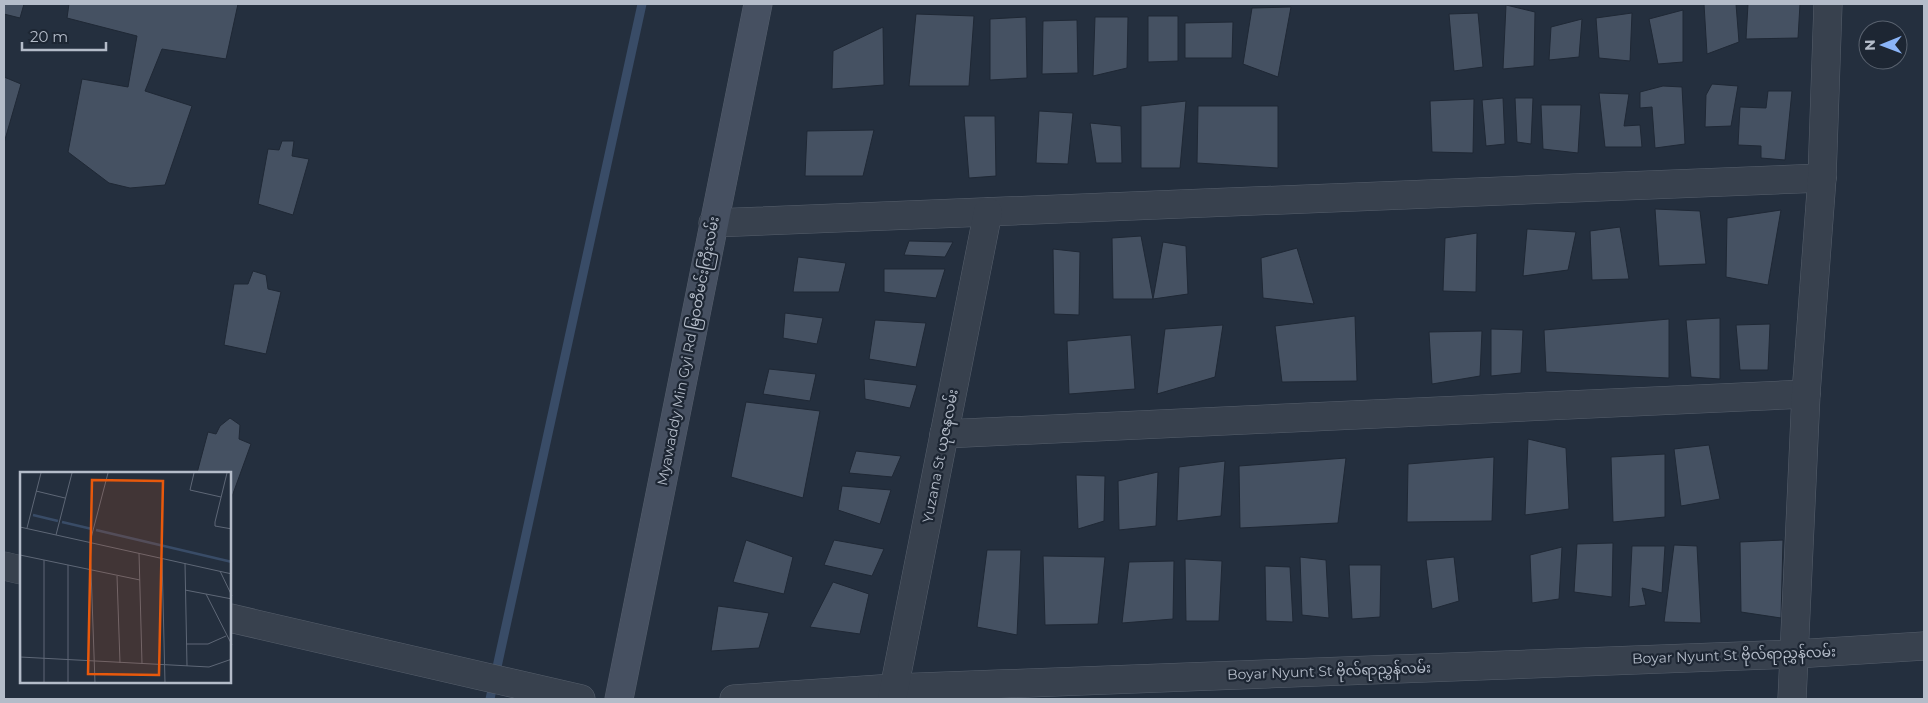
<svg xmlns="http://www.w3.org/2000/svg" width="1928" height="703" font-family="Montserrat,'Noto Sans Myanmar',sans-serif">
<rect width="100%" height="100%" fill="#242f3e"/>
<g fill="none" stroke-linecap="round" stroke-linejoin="round">
<path stroke="#394c67" stroke-width="9" d="M490 699 642 4"/>
</g>
<g fill="#455162" stroke="#1f2835">
<path d="M4 4H24L20 18 4 14Z"/>
<path d="M69 4H238L226 59 162 49 145 91 192 106 165 185 130 188 109 183 68 152 82 79 128 87 137 36 67 18Z"/>
<path d="M1704 4H1736L1739 42 1707 54Z"/>
<path d="M1748 4H1800L1798 38 1746 39Z"/>
<path d="M1506 5 1535 12 1534 66 1503 69Z"/>
<path d="M1291 7 1278 77 1243 64 1252 8Z"/>
<path d="M1683 10V62L1658 64 1649 19Z"/>
<path d="M1478 13 1483 67 1454 71 1449 14Z"/>
<path d="M1632 13 1630 61 1599 58 1596 18Z"/>
<path d="M916 14 974 16 969 86H909Z"/>
<path d="M1148 16H1178V61L1148 62Z"/>
<path d="M1026 17 1027 78 990 80V19Z"/>
<path d="M1095 17H1128L1127 68 1093 76Z"/>
<path d="M1582 19 1579 57 1549 60 1551 27Z"/>
<path d="M1077 20 1078 73 1042 74 1043 21Z"/>
<path d="M1233 22 1232 58H1185V23Z"/>
<path d="M883 27 884 85 832 89 833 51Z"/>
<path d="M4 77 21 84 4 143Z"/>
<path d="M1712 84 1738 86 1731 126 1705 127 1706 95Z"/>
<path d="M1663 86 1682 87 1685 144 1655 148 1652 107 1640 108V92Z"/>
<path d="M1768 91H1792L1785 160 1761 158V146L1738 145 1740 107 1766 108Z"/>
<path d="M1599 93 1629 94 1624 126 1640 125 1642 147H1605Z"/>
<path d="M1503 98 1505 144 1486 146 1482 100Z"/>
<path d="M1515 98H1533L1531 144 1517 142Z"/>
<path d="M1474 99 1473 153 1432 152 1430 101Z"/>
<path d="M1186 101 1180 168H1141V106Z"/>
<path d="M1541 105H1581L1578 153 1543 149Z"/>
<path d="M1198 106H1278V168L1197 163Z"/>
<path d="M1039 111 1073 113 1068 164 1036 163Z"/>
<path d="M964 116H995L996 176 969 178Z"/>
<path d="M1090 123 1121 126 1122 163H1096Z"/>
<path d="M874 130 863 176H805L807 131Z"/>
<path d="M282 141H294L292 156 309 159 293 215 258 204 268 149 279 150Z"/>
<path d="M1655 209 1700 211 1706 264 1659 266Z"/>
<path d="M1781 210 1768 285 1726 277 1727 218Z"/>
<path d="M1620 227 1629 279 1592 280 1590 231Z"/>
<path d="M1527 229 1576 232 1568 270 1523 276Z"/>
<path d="M1477 233 1476 292 1443 291 1445 238Z"/>
<path d="M1141 236 1153 299H1113L1112 238Z"/>
<path d="M909 241 953 242 945 257 904 255Z"/>
<path d="M1163 242 1186 246 1188 294 1153 299Z"/>
<path d="M1297 248 1314 304 1263 298 1261 258Z"/>
<path d="M1053 249 1080 252 1079 315 1054 314Z"/>
<path d="M798 257 846 263 839 292H793Z"/>
<path d="M884 269H945L936 298 884 292Z"/>
<path d="M253 271 266 275 268 289 281 292 266 354 224 345 234 284H248Z"/>
<path d="M785 313 823 318 817 344 783 338Z"/>
<path d="M1355 316 1357 381 1282 382 1275 326Z"/>
<path d="M1720 318V379L1691 377 1686 320Z"/>
<path d="M1669 319V378L1546 372 1544 330Z"/>
<path d="M875 320 926 323 916 367 869 359Z"/>
<path d="M1770 324 1768 370H1740L1736 325Z"/>
<path d="M1223 325 1215 377 1157 394 1165 329Z"/>
<path d="M1491 329 1523 330 1521 373 1491 376Z"/>
<path d="M1482 331 1480 376 1432 384 1429 332Z"/>
<path d="M1131 335 1135 389 1069 394 1067 341Z"/>
<path d="M769 369 816 374 810 401 763 394Z"/>
<path d="M864 379 917 385 910 408 865 399Z"/>
<path d="M746 402 820 411 803 498 731 477Z"/>
<path d="M230 418 240 425 239 439 251 444 230 502V473H197L208 432 216 434 220 426Z"/>
<path d="M1528 439 1566 448 1569 509 1525 515Z"/>
<path d="M1709 445 1720 499 1681 506 1674 449Z"/>
<path d="M856 451 901 456 892 477 849 473Z"/>
<path d="M1665 454V517L1613 522 1611 457Z"/>
<path d="M1494 457 1492 521 1407 522 1408 464Z"/>
<path d="M1346 458 1338 523 1240 528 1239 466Z"/>
<path d="M1225 461 1221 516 1177 521 1179 467Z"/>
<path d="M1158 472 1156 526 1119 530 1118 481Z"/>
<path d="M1076 475 1105 476 1104 521 1078 529Z"/>
<path d="M842 486 891 490 880 524 838 510Z"/>
<path d="M746 540 793 557 784 594 733 582Z"/>
<path d="M834 540 884 549 872 576 824 565Z"/>
<path d="M1783 540 1781 618 1741 612 1740 542Z"/>
<path d="M1613 543 1612 597 1574 592 1577 544Z"/>
<path d="M1674 545 1697 546 1701 623 1664 622Z"/>
<path d="M1632 546H1665L1662 593 1642 588 1646 605 1629 607Z"/>
<path d="M1562 547 1559 599 1532 603 1530 555Z"/>
<path d="M987 550H1021L1017 635 977 627Z"/>
<path d="M1043 556 1105 557 1098 624 1045 625Z"/>
<path d="M1300 557 1326 560 1329 618 1302 615Z"/>
<path d="M1454 557 1459 601 1432 609 1426 560Z"/>
<path d="M1185 559 1222 561 1219 621H1186Z"/>
<path d="M1174 561 1173 619 1122 623 1129 562Z"/>
<path d="M1349 565H1381L1380 617 1352 619Z"/>
<path d="M1265 566 1290 567 1293 622 1266 621Z"/>
<path d="M833 582 869 594 860 634 810 627Z"/>
<path d="M718 606 769 613 759 648 711 651Z"/>
</g>
<g fill="none" stroke-linecap="round" stroke-linejoin="round">
<defs>
<g id="street">
<path d="M713 223 1822 178"/>
<path d="M944 434 1806 394"/>
<path d="M4 566 21 570"/>
<path d="M230 618 581 699"/>
<path d="M734 699 894 688 1795 654 1924 646"/>
<path d="M892 699 988 212"/>
<path d="M1792 699 1806 394 1822 178 1828 4"/>
</g>
<path id="secondary" d="M619 699 758 4"/>
</defs>
<use href="#street" stroke="#565f6c" stroke-width="29"/>
<use href="#secondary" stroke="#565f6c" stroke-width="29"/>
<use href="#street" stroke="#38414e" stroke-width="28"/>
<use href="#secondary" stroke="#465061" stroke-width="28"/>
</g>
<g text-anchor="middle" stroke-width="4.5" stroke-linejoin="round" paint-order="stroke">
<g font-size="14" fill="#b4bcc9" stroke="#1d2633">
<text transform="translate(688 351) rotate(-79)" y="5">Myawaddy Min Gyi Rd မြဝတီမင်းကြီးလမ်း</text>
<text transform="translate(940 456) rotate(-79)" y="5">Yuzana St ယုဇနလမ်း</text>
<text transform="translate(1734 655) rotate(-2)" y="5">Boyar Nyunt St ဗိုလ်ရာညွှန်လမ်း</text>
<text transform="translate(1329 671) rotate(-2)" y="5">Boyar Nyunt St ဗိုလ်ရာညွှန်လမ်း</text>
</g>
</g>
<g transform="translate(20 472)">
<rect width="211" height="211" fill="#242f3e"/>
<path fill="none" stroke="#394c67" stroke-width="2.5" d="M13 43 38 49M42 50 72 57M76 58 212 90"/>
<path fill="none" stroke="#5e6776" stroke-width="1" d="M174 1 170 18 201 25M207 1 195 50V54L212 57M16 19 45 26M0 55 212 102M7 56 21 1M36 63 52 1M119 81 122 192M0 83 1 211M0 83 120 108M142 86 145 211M24 88V211M165 91 167 194M48 93V211M200 99 212 124M97 104 100 191M165 118 186 122 212 173M186 122 212 127M166 172H188L206 164M0 185 189 195 212 187M75 211 70 70 88 1"/>
<path fill="#e8590c" fill-opacity="0.15" stroke="#e8590c" stroke-width="2.5" d="M72 8 143 9 139 203 68 202Z"/>
<rect width="211" height="211" fill="none" stroke="#b4bcc9" stroke-width="2.5"/>
</g>
<rect width="1928" height="703" fill="none" stroke="#b4bcc9" stroke-width="10"/>
<g transform="translate(1883 45) rotate(269)"><circle r="24" fill="#1d2633" stroke="#59626f"/>
<path d="M0-4L9 19L0 12L-9 19Z" fill="#8ab4f8"/>
<text y="-8" font-size="14" font-weight="bold" text-anchor="middle" fill="#b4bcc9">N</text>
</g>
<path d="M22 42v8h84v-8" fill="none" stroke="#b4bcc9" stroke-width="2.5"/>
<text x="30" y="42" font-size="15" fill="#b4bcc9" stroke="#1d2633" stroke-width="4" paint-order="stroke">20 m</text>
</svg>
